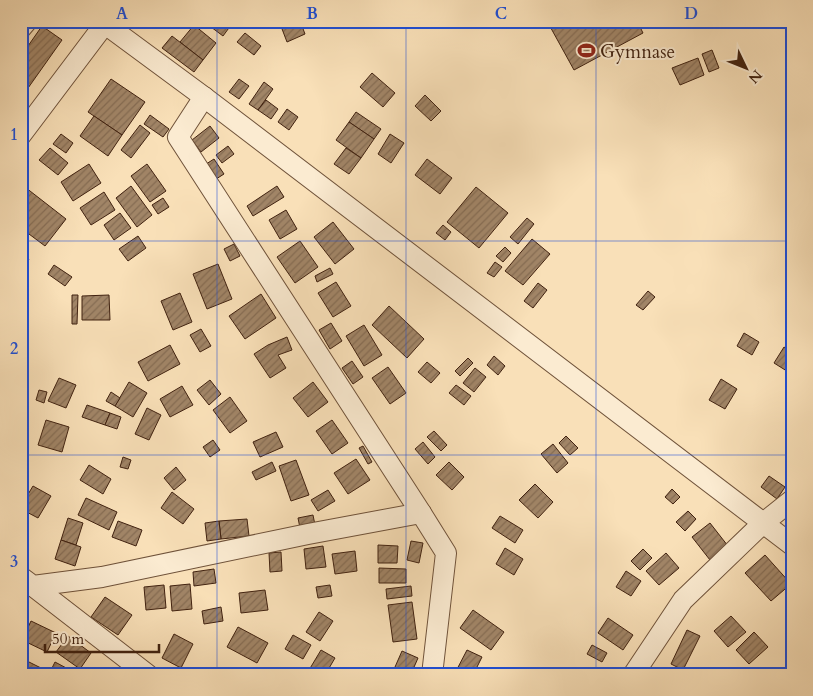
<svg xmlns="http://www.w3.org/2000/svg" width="813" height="696" font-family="Cardo,serif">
<defs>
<pattern id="building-hatch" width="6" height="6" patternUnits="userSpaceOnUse" patternTransform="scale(1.25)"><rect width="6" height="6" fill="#a18567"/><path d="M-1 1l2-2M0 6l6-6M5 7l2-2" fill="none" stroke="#856c53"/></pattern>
</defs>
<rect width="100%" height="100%" fill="#f9e0b8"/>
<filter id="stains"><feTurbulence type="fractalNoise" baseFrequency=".004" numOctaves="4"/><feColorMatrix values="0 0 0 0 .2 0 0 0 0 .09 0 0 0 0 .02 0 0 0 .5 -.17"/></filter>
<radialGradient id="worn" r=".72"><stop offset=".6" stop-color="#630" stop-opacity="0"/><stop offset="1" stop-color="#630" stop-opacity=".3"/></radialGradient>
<g fill="url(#building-hatch)" stroke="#412210">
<path d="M203 21H234L223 36Z"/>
<path d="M279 21H300L305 34 287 42Z"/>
<path d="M547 21H637L643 33 574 70Z"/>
<path d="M194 25 216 43 203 60 180 42Z"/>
<path d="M42 26 62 40 21 98V56Z"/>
<path d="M245 33 261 46 254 55 237 42Z"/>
<path d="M172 36 203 60 194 72 162 48Z"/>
<path d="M712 50 719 68 709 72 702 54Z"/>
<path d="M698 58 704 75 680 85 672 68Z"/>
<path d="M372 73 395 93 383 107 360 87Z"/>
<path d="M111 79 145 102 122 135 88 112Z"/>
<path d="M239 79 249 86 239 99 229 92Z"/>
<path d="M264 82 273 89 258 110 249 104Z"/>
<path d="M425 95 441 111 431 121 415 106Z"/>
<path d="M266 100 278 109 271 119 258 110Z"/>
<path d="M287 109 298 117 289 130 278 122Z"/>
<path d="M356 112 381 129 374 139 349 122Z"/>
<path d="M150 115 169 129 163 137 144 124Z"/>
<path d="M94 116 122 135 108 156 80 136Z"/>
<path d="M349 122 374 139 361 158 336 140Z"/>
<path d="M140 125 150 133 131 158 121 150Z"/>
<path d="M210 126 219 138 201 152 192 140Z"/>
<path d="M61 134 73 143 66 153 53 144Z"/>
<path d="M390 134 404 143 391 163 378 154Z"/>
<path d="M228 146 234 154 222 163 216 155Z"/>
<path d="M50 148 68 163 58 175 39 160Z"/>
<path d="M346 148 361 158 349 174 334 164Z"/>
<path d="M214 159 224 174 213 181 203 166Z"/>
<path d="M427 159 452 178 440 194 415 175Z"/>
<path d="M89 164 101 183 73 201 61 182Z"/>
<path d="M147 164 166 191 150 202 131 176Z"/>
<path d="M21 184 66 219 45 246 21 228Z"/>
<path d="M131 186 152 215 137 227 116 198Z"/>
<path d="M277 186 284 197 253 216 247 206Z"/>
<path d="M476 187 508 213 479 248 447 222Z"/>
<path d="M104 192 115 210 91 225 80 208Z"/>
<path d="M163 198 169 207 158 214 152 205Z"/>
<path d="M286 210 297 229 280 239 269 220Z"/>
<path d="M120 213 131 228 114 240 104 225Z"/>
<path d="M527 218 534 224 518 244 510 237Z"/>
<path d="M333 222 354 249 335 264 314 237Z"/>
<path d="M443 225 451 232 445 240 436 233Z"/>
<path d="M138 236 146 248 128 261 119 249Z"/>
<path d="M532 239 550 254 523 285 505 271Z"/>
<path d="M300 241 318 267 295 283 277 257Z"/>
<path d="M234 244 240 256 230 261 224 249Z"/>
<path d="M505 247 511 253 503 262 496 256Z"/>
<path d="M21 254 29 259 23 269 21 267Z"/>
<path d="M495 262 502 267 494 277 487 273Z"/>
<path d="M218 264 232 299 207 309 193 274Z"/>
<path d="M54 265 72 277 65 286 48 274Z"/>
<path d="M330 268 333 274 317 282 315 276Z"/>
<path d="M336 282 351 306 333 317 318 293Z"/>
<path d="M538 283 547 290 533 308 524 301Z"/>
<path d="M648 291 655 297 643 310 636 305Z"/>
<path d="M180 293 192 322 173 330 161 301Z"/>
<path d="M261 294 276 318 245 339 229 316Z"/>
<path d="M72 295H78L77 324H72Z"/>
<path d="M109 295 110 320H82V296Z"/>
<path d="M389 306 424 339 407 358 372 325Z"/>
<path d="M331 323 342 341 330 349 319 330Z"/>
<path d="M364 325 382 355 364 366 346 336Z"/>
<path d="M201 329 211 346 200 352 190 335Z"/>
<path d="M744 333 759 342 752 355 737 346Z"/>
<path d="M287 337 292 350 278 355 286 368 270 378 254 354 268 345Z"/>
<path d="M170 345 180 364 148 381 138 362Z"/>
<path d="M784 347 792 352V371L790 373 774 363Z"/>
<path d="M494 356 505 366 498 375 487 365Z"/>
<path d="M468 358 473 363 460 376 455 371Z"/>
<path d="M352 361 363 377 353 384 342 368Z"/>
<path d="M427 362 440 373 431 383 418 372Z"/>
<path d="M388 367 406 393 390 404 372 378Z"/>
<path d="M475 368 486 377 474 392 463 383Z"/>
<path d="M59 378 76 385 66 408 48 401Z"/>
<path d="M721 379 737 389 725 409 709 400Z"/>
<path d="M210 380 221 394 209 405 197 390Z"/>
<path d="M129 382 147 393 133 417 115 406Z"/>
<path d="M313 382 328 402 308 417 293 398Z"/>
<path d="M456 385 471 396 464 405 449 393Z"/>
<path d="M182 386 193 405 170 417 160 399Z"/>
<path d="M39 390 47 392 44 403 36 400Z"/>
<path d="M111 392 120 398 115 406 106 401Z"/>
<path d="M230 397 247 421 230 433 213 410Z"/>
<path d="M87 405 110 413 105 425 82 417Z"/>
<path d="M147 408 161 415 149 440 135 434Z"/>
<path d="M110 413 121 417 117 429 105 425Z"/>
<path d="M46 420 69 427 62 452 38 445Z"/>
<path d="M332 420 348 443 332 454 316 431Z"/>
<path d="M434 431 447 445 441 451 427 437Z"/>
<path d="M276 432 283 447 260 457 253 442Z"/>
<path d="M566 436 578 448 570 455 559 443Z"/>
<path d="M213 440 220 450 210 457 203 447Z"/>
<path d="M423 442 435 457 428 464 415 449Z"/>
<path d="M553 444 568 463 557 473 541 454Z"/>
<path d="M363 446 372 462 368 464 359 448Z"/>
<path d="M123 457 131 460 128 469 120 467Z"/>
<path d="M356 459 370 480 348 494 334 473Z"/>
<path d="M296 460 309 495 291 501 279 466Z"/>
<path d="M272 462 276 471 256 480 252 472Z"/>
<path d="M449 462 464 477 452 490 436 475Z"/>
<path d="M89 465 111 479 103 494 80 480Z"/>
<path d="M176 467 186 480 174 490 164 478Z"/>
<path d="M769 476 785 487 777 499 761 487Z"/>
<path d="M535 484 553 502 538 518 519 500Z"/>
<path d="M33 486 51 496 38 518 21 509V506Z"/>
<path d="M672 489 680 497 673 504 665 497Z"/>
<path d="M328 490 335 501 318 511 311 500Z"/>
<path d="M172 492 194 509 183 524 161 508Z"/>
<path d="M86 498 117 512 109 530 78 515Z"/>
<path d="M688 511 696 519 685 531 676 522Z"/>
<path d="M313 515 315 525 300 528 298 518Z"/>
<path d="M500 516 523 530 515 543 492 528Z"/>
<path d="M68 518 83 523 76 545 61 540Z"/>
<path d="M247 519 249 536 221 539 219 521Z"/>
<path d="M118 521 142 530 136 546 112 537Z"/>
<path d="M219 521 221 539 207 541 205 523Z"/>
<path d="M710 523 728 546 710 560 692 537Z"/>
<path d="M61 540 81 547 75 566 55 559Z"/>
<path d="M411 541 423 543 419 563 407 560Z"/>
<path d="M378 545 398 546 397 563H378Z"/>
<path d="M323 546 326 567 306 569 304 549Z"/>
<path d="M505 548 523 559 514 575 496 564Z"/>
<path d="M643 549 652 558 640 570 631 561Z"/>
<path d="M355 551 357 571 335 574 332 554Z"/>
<path d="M281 552 282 571 270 572 269 553Z"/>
<path d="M666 553 679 568 659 585 646 571Z"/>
<path d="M765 555 791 584 771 601 745 573Z"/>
<path d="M379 568 406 569V583H379Z"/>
<path d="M214 569 216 583 194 586 193 572Z"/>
<path d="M626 571 641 581 631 596 616 587Z"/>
<path d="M190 584 192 609 172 611 170 586Z"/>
<path d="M164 585 166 608 146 610 144 587Z"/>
<path d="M330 585 332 596 318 598 316 587Z"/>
<path d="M411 586 412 596 387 599 386 589Z"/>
<path d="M265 590 268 610 241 613 239 593Z"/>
<path d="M105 597 132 615 118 635 91 617Z"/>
<path d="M412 602 417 639 393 642 388 605Z"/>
<path d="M221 607 223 621 204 624 202 611Z"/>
<path d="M473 610 504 632 491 650 460 628Z"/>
<path d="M319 612 333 621 320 641 306 632Z"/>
<path d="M731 616 746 632 728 647 714 631Z"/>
<path d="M608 618 633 635 623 650 598 633Z"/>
<path d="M31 621 56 633 47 652 22 640Z"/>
<path d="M238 627 268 643 257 663 227 647Z"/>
<path d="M687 630 700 636 683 670 671 664Z"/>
<path d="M754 632 768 647 749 664 736 650Z"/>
<path d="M174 634 193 644 181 668 162 658Z"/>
<path d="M293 635 311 645 303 659 285 649Z"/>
<path d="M68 636 91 653 80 669 56 652Z"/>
<path d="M592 645 607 653 602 662 587 654Z"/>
<path d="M321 650 335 658 325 675H318L309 670Z"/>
<path d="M467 650 482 657 473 675H454Z"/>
<path d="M402 651 418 658 411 674 395 667Z"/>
<path d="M25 660 43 669 40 675H34L21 668Z"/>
<path d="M55 662 70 670 68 675H56L50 672Z"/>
</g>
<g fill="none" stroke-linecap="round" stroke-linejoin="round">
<defs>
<g id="minor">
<path d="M101 21 204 97 792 545"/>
<path d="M21 28 27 21"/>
<path d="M204 97 178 137 421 513 446 553 432 675"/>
<path d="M21 135 107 21"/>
<path d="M21 577 33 586 102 577 308 534 421 513"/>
<path d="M33 586 148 675"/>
<path d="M633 675 683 600 762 524 792 500"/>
</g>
</defs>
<use href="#minor" stroke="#6f523a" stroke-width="22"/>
<use href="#minor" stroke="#fbebd1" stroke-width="20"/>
</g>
<path fill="none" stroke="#1d4ed8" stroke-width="1" stroke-opacity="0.55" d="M217 21V675M406 21V675M596 21V675M21 241H792M21 455H792"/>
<defs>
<symbol id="stadium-bare" viewBox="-9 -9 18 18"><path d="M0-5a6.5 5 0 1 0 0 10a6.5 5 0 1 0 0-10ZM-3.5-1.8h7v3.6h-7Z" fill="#8f2418" stroke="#fbebd1" stroke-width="2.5" paint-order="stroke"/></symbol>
</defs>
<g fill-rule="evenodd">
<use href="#stadium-bare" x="574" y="38" width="25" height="25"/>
</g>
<g text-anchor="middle" stroke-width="4" stroke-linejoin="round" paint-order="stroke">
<g font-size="19" fill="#412210" stroke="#fbebd1" text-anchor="start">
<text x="600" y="58">Gymnase</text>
</g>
</g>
<rect width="813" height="696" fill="none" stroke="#f9e0b8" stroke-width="55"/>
<g transform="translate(746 68) rotate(133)" stroke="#fbebd1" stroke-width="4" paint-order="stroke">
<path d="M0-4L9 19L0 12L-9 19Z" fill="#412210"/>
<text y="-8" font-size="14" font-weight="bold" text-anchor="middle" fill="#412210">N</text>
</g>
<path d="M45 644v8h114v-8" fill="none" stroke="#412210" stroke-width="2.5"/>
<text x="52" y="644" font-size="15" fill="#412210" stroke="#fbebd1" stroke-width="4" paint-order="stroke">50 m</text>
<rect x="28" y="28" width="758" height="640" fill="none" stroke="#1d4ed8" stroke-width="2"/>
<g font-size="16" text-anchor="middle" font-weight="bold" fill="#1d4ed8">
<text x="122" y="19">A</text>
<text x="312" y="19">B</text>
<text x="501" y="19">C</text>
<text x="691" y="19">D</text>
<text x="14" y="140">1</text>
<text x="14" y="354">2</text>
<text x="14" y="567">3</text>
</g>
<rect width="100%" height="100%" filter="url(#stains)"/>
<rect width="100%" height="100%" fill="url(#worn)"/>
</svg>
